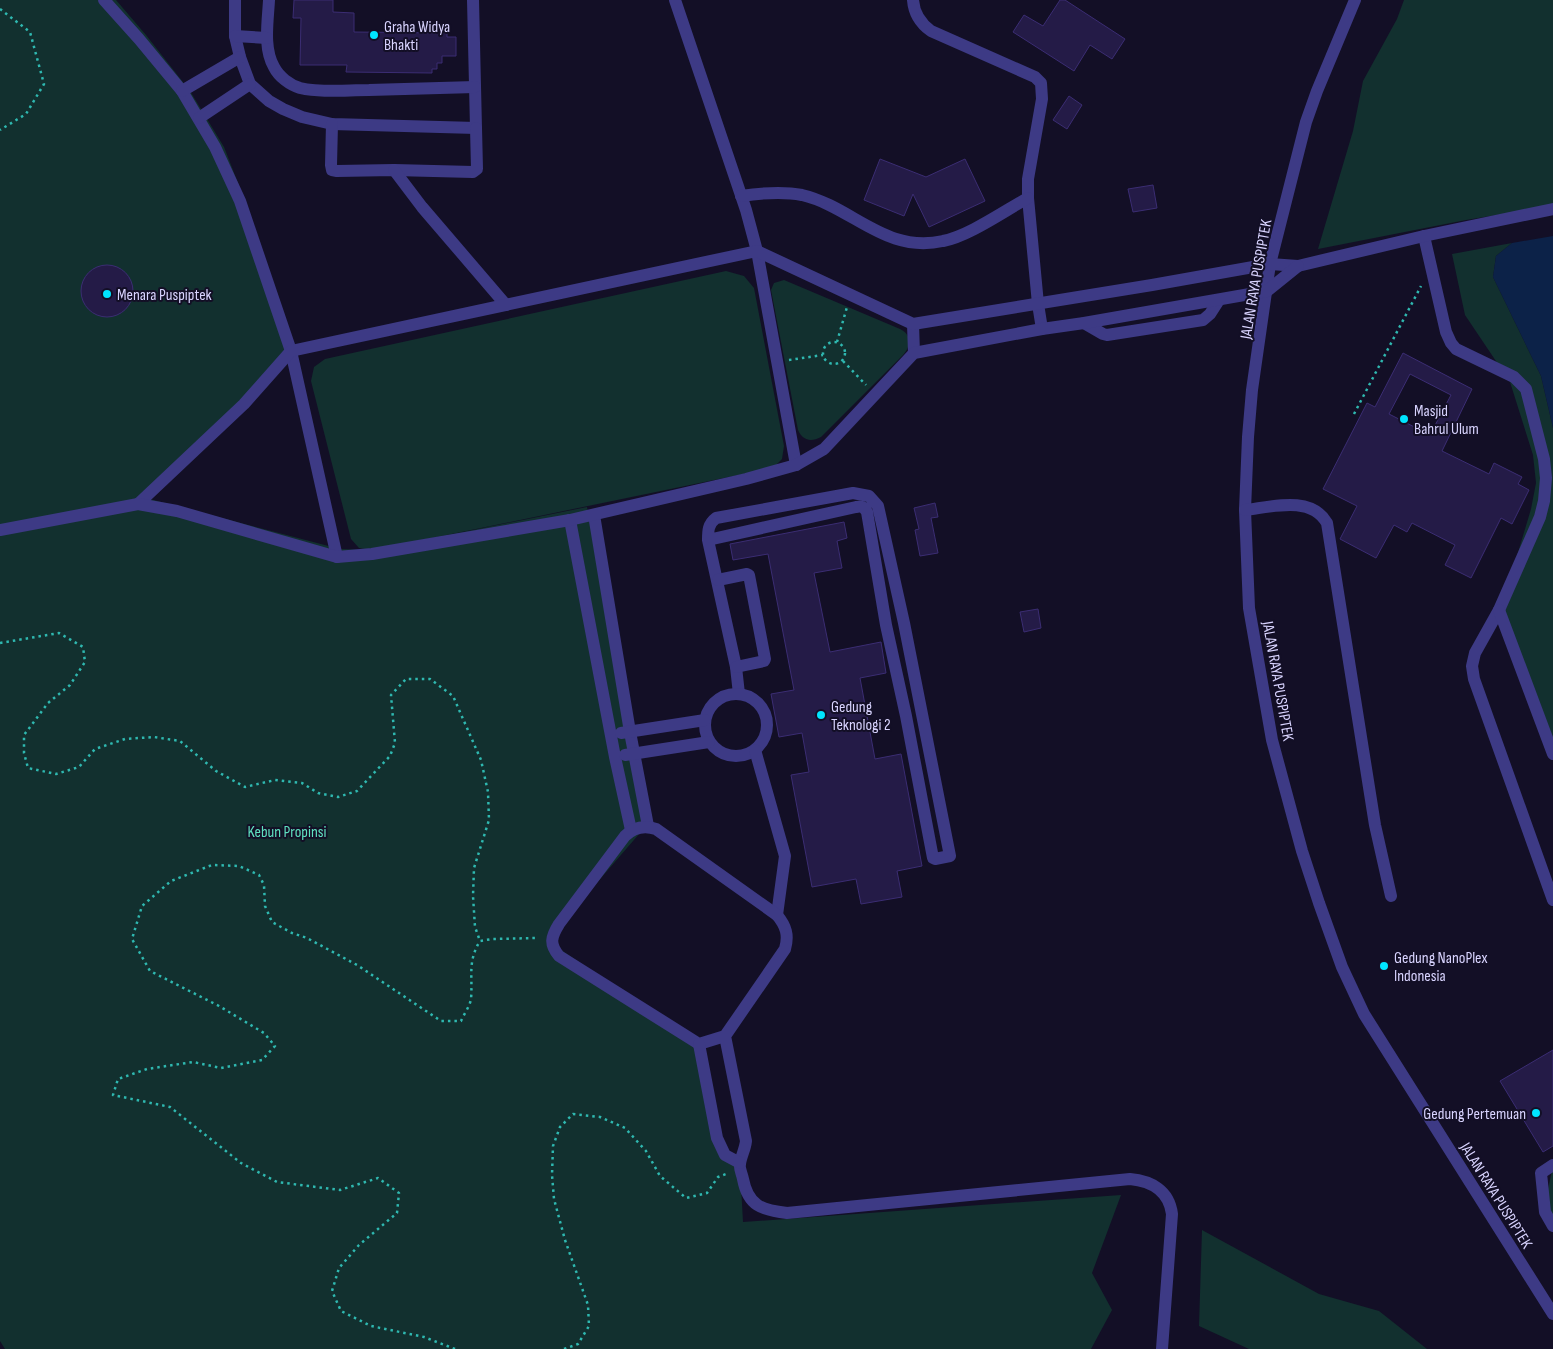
<svg xmlns="http://www.w3.org/2000/svg" width="1553" height="1349" font-family="'Sofia Sans Condensed',sans-serif">
<rect width="100%" height="100%" fill="#130f26"/>
<g fill="#12302f">
<path d="M0 0H116L146 35 190 91 224 147 245 201 296 351 146 498 340 549 371 550 359 548 351 539 311 381 314 367 325 359 726 271 744 276 754 288 784 446 782 459 773 468 398 545 587 507 646 826 556 930 554 945 699 1044 717 1138 740 1167 743 1222 1121 1195 1092 1273 1112 1310 1091 1349H5L0 1341Z"/>
<path d="M1404 0H1553V206L1466 220 1318 249 1353 131 1363 81 1397 19Z"/>
<path d="M1512 243 1496 256 1493 277 1541 376 1553 428V760L1499 616 1531 509 1536 483 1533 455 1510 382 1465 315 1452 254Z"/>
<path d="M784 280 900 329C912 335 911 346 903 355L821 437C811 442 803 441 798 430L771 290 774 283Z"/>
<path d="M1553 1166V1232L1542 1217Z"/>
<path d="M1202 1230 1319 1294 1379 1311 1427 1349H1249L1199 1326Z"/>
</g>
<path fill="#0c2248" d="M1553 236V428L1541 376 1493 277 1496 256 1512 243Z"/>
<g fill="#241b47" stroke="#3b2d73" fill-rule="evenodd">
<path d="M294 0H333V12L354 13V32L447 33V37H456V56H442V63H437V69H432V73L346 72 347 65H300L301 18H293Z"/>
<path d="M1060 0H1065L1125 39 1112 59 1090 45 1074 71 1013 32 1024 15 1043 26Z"/>
<path d="M1069 96 1082 105 1067 129 1053 120Z"/>
<path d="M880 159 926 177 965 159 985 201 929 227 913 194 904 216 864 200Z"/>
<path d="M1153 185 1157 208 1133 212 1128 189Z"/>
<circle cx="107" cy="291" r="26"/>
<path d="M1403 353 1472 389 1442 451 1489 474 1494 463 1522 477 1518 484 1529 490 1512 524 1501 518 1471 578 1445 565 1455 545 1412 523 1407 532 1394 525 1376 558 1340 539 1357 506 1323 489 1367 403 1375 407ZM1410 374 1451 395 1430 435 1389 414Z"/>
<path d="M935 503 938 517 931 518 938 553 920 556 915 530 919 529 914 508Z"/>
<path d="M844 522 847 538 837 541 842 568 814 573 830 652 881 642 886 673 860 678 875 759 901 754 922 866 897 871 902 897 861 904 856 879 812 887 791 775 809 772 802 733 779 737 771 694 794 690 768 554 733 560 730 544Z"/>
<path d="M1038 609 1041 628 1024 632 1020 612Z"/>
<path d="M1553 1050V1146L1543 1152 1500 1081Z"/>
</g>
<g fill="none" stroke-linecap="round" stroke-linejoin="round">
<g stroke="#2fb8b0" stroke-width="2.5" stroke-dasharray="2.5 4" stroke-linecap="butt">
<path d="M0 9 30 32 44 84 26 114 0 130"/>
<circle cx="834" cy="353" r="11"/>
<path d="M837 342 847 307"/>
<path d="M789 360 823 355"/>
<path d="M843 361 866 385"/>
<path d="M1354 414 1421 286"/>
<path d="M0 643 59 633 83 647 85 662 70 685 48 703 24 735V753L28 768 56 774 79 767 95 749 125 739 154 737 180 741 216 771 245 787 275 780 302 783 318 793 338 797 357 791 390 756 395 743 391 695 406 679H430L453 696 481 760 488 792 489 820 474 868 473 896 475 927 480 941"/>
<path d="M455 1349 424 1337 371 1326 341 1311 332 1291 339 1268 359 1245 397 1213 399 1193 378 1178 340 1190 277 1182 241 1163 170 1107 113 1095 118 1079 147 1069 193 1062 221 1068 262 1060 275 1046 264 1033 219 1006 150 971 132 939 142 906 171 881 212 865 239 866 259 875 264 885 265 906 272 922 292 933 307 938 357 965 441 1021H461C464 1014 470 1006 471 999 473 977 467 962 480 941L492 939 538 938"/>
<path d="M564 1349 578 1344 589 1326 588 1305 565 1240 554 1199 552 1175 553 1146 560 1127 573 1114 600 1117 625 1128 646 1151 660 1176 686 1198 707 1193 718 1177 726 1174"/>
</g>
<g stroke="#3d3a85" stroke-width="12">
<path d="M104 0 139 39 182 91 215 147 240 201 291 351 337 557"/>
<path d="M235 0V36L240 57 250 84 269 101 283 109 302 117 332 124 476 128 473 0"/>
<path d="M269 0C268 21 263 48 274 67 279 77 290 85 300 88 322 93 346 90 369 90 404 89 440 88 475 87"/>
<path d="M675 0 746 210 757 251 796 465"/>
<path d="M913 0C914 14 920 23 931 31L1035 77 1041 83 1042 99 1028 179V198L1038 304 1042 329"/>
<path d="M1355 0 1317 91 1306 122 1270 264 1252 390 1248 437 1245 510 1249 608 1272 740 1302 851 1319 903 1342 967 1364 1014 1553 1314"/>
<path d="M235 36 267 38"/>
<path d="M182 91 240 57"/>
<path d="M199 118 250 84"/>
<path d="M332 124 331 165 332 170 337 171 394 170 473 172 477 169 476 128"/>
<path d="M394 170 422 207 506 305"/>
<path d="M741 196C761 193 782 191 802 195 853 207 885 254 943 241 969 236 1004 211 1028 198"/>
<path d="M1424 236 1446 332 1451 343 1456 349 1514 377 1526 389 1544 459 1546 478 1544 501 1540 517 1499 610 1475 653 1472 666 1474 679 1553 900"/>
<path d="M1084 323 1103 334 1107 335 1203 320 1210 314 1219 300"/>
<path d="M913 324 914 353"/>
<path d="M138 504 244 404 291 351 757 251 913 324 1152 285 1270 264 1298 266 1424 236 1553 209"/>
<path d="M1245 510C1271 507 1311 495 1327 523L1375 825 1391 896"/>
<path d="M594 515 630 732 648 826"/>
<path d="M570 520 615 757 631 830"/>
<path d="M0 530 138 504 177 511 337 557 372 554 570 520 746 479 796 465 824 449 914 353 1042 329 1084 323 1267 291 1298 266"/>
<path d="M708 540 856 507C862 506 864 507 867 512L886 625 906 716 933 858 935 859 950 856 904 623 878 506 869 496 853 493 716 518C708 524 708 531 708 540L736 667 739 694"/>
<path d="M718 580 747 574 749 575 765 659 764 661 736 667"/>
<path d="M1499 610 1553 754"/>
<circle cx="736" cy="725" r="31"/>
<path d="M621 733 705 720"/>
<path d="M755 750 785 856 777 915"/>
<path d="M625 755 709 742"/>
<path d="M725 1036 699 1044 559 956C549 944 551 937 559 924L625 836C634 827 644 825 656 829L777 915C786 926 789 935 785 949L725 1036 746 1141C745 1150 741 1156 740 1164 739 1168 742 1174 743 1179 748 1206 762 1210 787 1213L1130 1179C1151 1181 1169 1190 1172 1214L1162 1349"/>
<path d="M699 1044 717 1138 725 1155 740 1163"/>
<path d="M1553 1165 1541 1173 1545 1212 1553 1226"/>
</g>
</g>
<g fill="#00e5ff" stroke="#130f26" stroke-width="2">
<circle cx="374" cy="35" r="5"/>
<circle cx="107" cy="294" r="5"/>
<circle cx="1404" cy="419" r="5"/>
<circle cx="821" cy="715" r="5"/>
<circle cx="1384" cy="966" r="5"/>
<circle cx="1536" cy="1113" r="5"/>
</g>
<g text-anchor="middle" stroke-width="4" stroke-linejoin="round" paint-order="stroke">
<g font-size="16" fill="#d9d4ff" stroke="#130f26" text-anchor="start">
<text x="384" y="32">Graha Widya<tspan x="384" dy="18">Bhakti</tspan></text>
<text x="117" y="300">Menara Puspiptek</text>
<text x="1414" y="416">Masjid<tspan x="1414" dy="18">Bahrul Ulum</tspan></text>
<text x="831" y="712">Gedung<tspan x="831" dy="18">Teknologi 2</tspan></text>
<text x="1394" y="963">Gedung NanoPlex<tspan x="1394" dy="18">Indonesia</tspan></text>
<text x="1526" y="1119" text-anchor="end">Gedung Pertemuan</text>
</g>
<g font-size="16" fill="#d9d4ff" stroke="#130f26">
<text transform="translate(1255 279) rotate(-80)" y="6">JALAN RAYA PUSPIPTEK</text>
<text transform="translate(1279 681) rotate(80)" y="6">JALAN RAYA PUSPIPTEK</text>
<text transform="translate(1497 1195) rotate(58)" y="6">JALAN RAYA PUSPIPTEK</text>
</g>
<g font-size="16" fill="#5fe0c0" stroke="#130f26">
<text x="287" y="837">Kebun Propinsi</text>
</g>
</g>
</svg>
